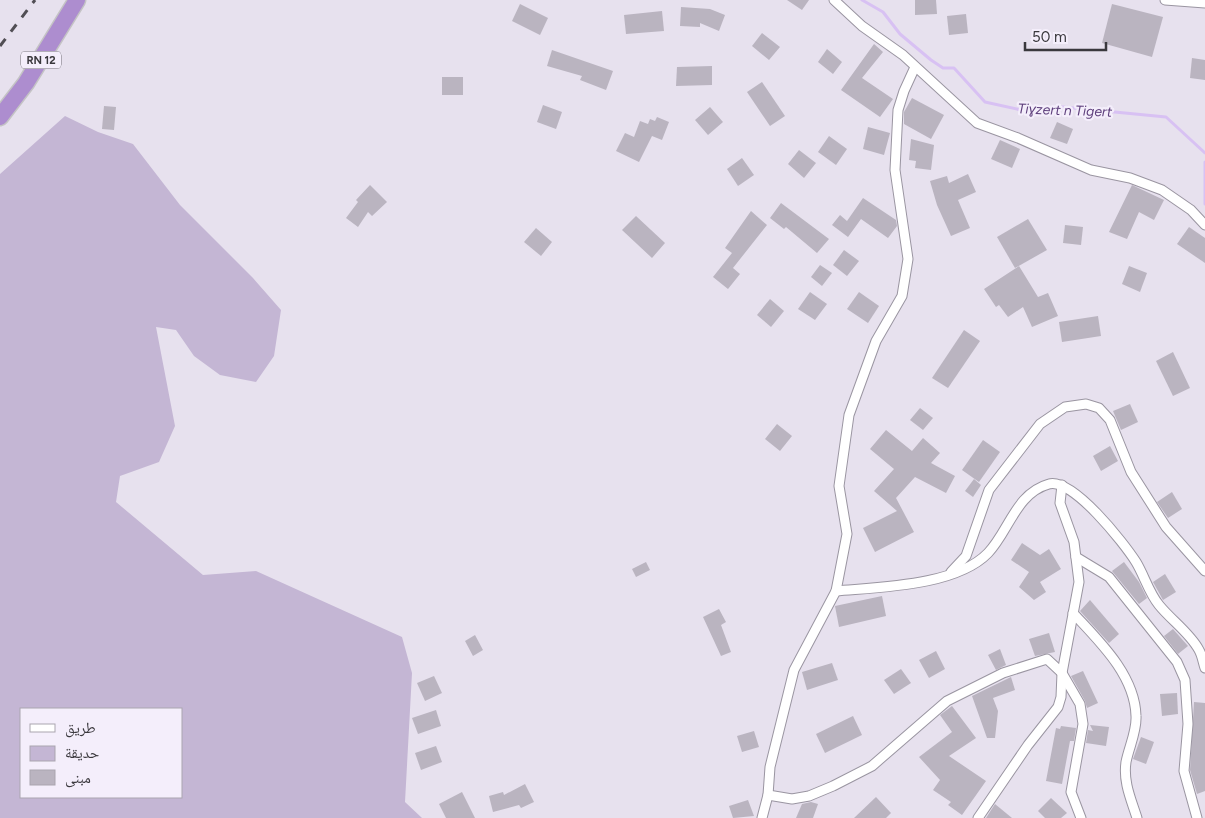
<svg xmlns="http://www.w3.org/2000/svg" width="1205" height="818" font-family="Figtree,'Noto Naskh Arabic',sans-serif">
<rect width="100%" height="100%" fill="#e7e1ee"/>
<path fill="#c4b6d4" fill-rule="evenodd" d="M65 116 98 132 133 144 180 205 253 278 281 310 274 356 256 382 220 375 194 356 176 330 156 327 175 426 159 462 120 476 116 502 203 575 256 571 402 637 412 673 405 802 422 818H0V174ZM21 709H181V797H21Z"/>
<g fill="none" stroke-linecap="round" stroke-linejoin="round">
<g stroke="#d8c1f3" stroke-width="3">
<path d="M862 0 883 12 900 34 931 60 943 68H954L985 102 1021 110 1063 107 1166 117 1205 153"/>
<path d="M1205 162V204"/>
</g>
</g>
<g fill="#bab4c0">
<path d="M787 0H809L802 10Z"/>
<path d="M915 0H936L937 14 915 15Z"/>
<path d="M520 4 548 18 540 35 512 21Z"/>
<path d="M1112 4 1163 17 1152 57 1102 43Z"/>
<path d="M681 7 710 9 725 15 719 31 700 23V27L680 26Z"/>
<path d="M662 11 664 31 626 34 624 15Z"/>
<path d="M966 14 968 33 949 35 947 16Z"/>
<path d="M762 33 780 47 769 60 752 46Z"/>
<path d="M874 44 883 52 862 78 893 99 880 117 841 90Z"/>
<path d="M827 49 842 62 833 74 818 62Z"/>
<path d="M552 50 613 71 606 90 580 80 582 76 547 66Z"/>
<path d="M1192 58 1205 60V80L1190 78Z"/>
<path d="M712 66V85L676 86 677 67Z"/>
<rect x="442" y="77" width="21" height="18"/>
<path d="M762 82 785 116 770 126 747 92Z"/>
<path d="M912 98 944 115 931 139 904 124V112Z"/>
<path d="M543 105 562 112 556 129 537 122Z"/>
<path d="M104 106 116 107 114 130 102 129Z"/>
<path d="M710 107 723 122 708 135 695 120Z"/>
<path d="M657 117 669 122 662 140 652 136 639 162 616 151 625 133 634 137 640 121 648 124 650 119 655 121Z"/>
<path d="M1057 122 1073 129 1067 144 1050 138Z"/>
<path d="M868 127 890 133 884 155 863 149Z"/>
<path d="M829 136 847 149 836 165 818 152Z"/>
<path d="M911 139 934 145 931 170 915 168 916 161 909 160Z"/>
<path d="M1000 140 1020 149 1012 168 991 159Z"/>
<path d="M799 150 816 163 804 178 788 164Z"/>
<path d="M742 158 754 175 738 186 727 169Z"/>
<path d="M968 174 976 192 958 200 970 228 951 236 937 205 930 181 947 176 949 183Z"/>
<path d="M370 185 387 202 372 216 368 212 358 227 346 218 358 202 356 200Z"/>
<path d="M1132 185 1164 200 1154 220 1139 212 1127 239 1109 232Z"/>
<path d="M863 198 896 220 897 226 888 238 861 219 848 237 832 225 840 215 847 221Z"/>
<path d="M781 203 829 239 817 253 786 227 784 229 770 218Z"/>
<path d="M751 211 767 225 733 268 740 274 728 289 713 277 732 253 725 248Z"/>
<path d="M636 216 665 243 652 258 622 230Z"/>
<path d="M1028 219 1047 250 1015 268 997 237Z"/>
<path d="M1065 225 1083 227 1081 245 1063 243Z"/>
<path d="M1189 227 1205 238V263L1177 244Z"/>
<path d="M536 228 552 242 541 256 524 242Z"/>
<path d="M844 250 859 261 847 276 833 265Z"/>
<path d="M820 265 832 273 822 286 811 277Z"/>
<path d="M1019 266 1038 297 1048 293 1058 316 1032 327 1023 307 1008 317 999 305 996 307 984 289Z"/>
<path d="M1129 266 1147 273 1140 292 1122 284Z"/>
<path d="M810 292 827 304 815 320 798 309Z"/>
<path d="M859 292 879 306 868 323 847 309Z"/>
<path d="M770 299 784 311 771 327 757 315Z"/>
<path d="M1098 316 1101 336 1062 342 1059 322Z"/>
<path d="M964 330 980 341 948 388 932 378Z"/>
<path d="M1173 352 1190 388 1173 396 1156 361Z"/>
<path d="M1130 404 1138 422 1121 430 1113 411Z"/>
<path d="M920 408 933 418 923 430 910 420Z"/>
<path d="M777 424 792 436 780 451 765 439Z"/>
<path d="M886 430 912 451 923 438 940 453 931 463 955 476 946 493 915 477 896 498 914 532 875 552 863 528 897 511 874 491 894 469 870 449Z"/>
<path d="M983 440 1000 452 979 482 962 470Z"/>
<path d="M1110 446 1118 461 1101 471 1093 456Z"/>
<path d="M974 479 981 485 973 497 965 491Z"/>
<path d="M1172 492 1182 509 1168 518 1157 502Z"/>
<path d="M1022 543 1040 555 1049 549 1061 569 1040 582 1046 592 1034 600 1019 587 1029 572 1011 560Z"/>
<path d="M646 562 650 570 636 577 632 569Z"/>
<path d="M1124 562 1139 582 1147 598 1139 604 1112 571Z"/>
<path d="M1165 574 1176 592 1163 600 1153 582Z"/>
<path d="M882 596 886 616 839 627 835 606Z"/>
<path d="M1090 600 1119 634 1109 643 1080 611Z"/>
<path d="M719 609 726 622 721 625 731 652 721 656 703 617Z"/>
<path d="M1173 629 1188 646 1178 654 1164 636Z"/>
<path d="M1049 633 1055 652 1035 656 1029 639Z"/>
<path d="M475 635 483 650 473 656 465 641Z"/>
<path d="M1000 649 1006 665 996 670 988 655Z"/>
<path d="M936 651 945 669 929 678 919 660Z"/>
<path d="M832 663 838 680 807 690 802 672Z"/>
<path d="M901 669 911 683 894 694 884 680Z"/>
<path d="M1083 671 1098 703 1087 708 1085 701 1071 676Z"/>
<path d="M434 676 442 693 425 701 417 683Z"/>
<path d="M1011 677 1015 690 993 698 998 711 995 738H987L972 696Z"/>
<path d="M1177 693 1178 714 1162 716 1160 694Z"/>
<path d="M1194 702 1205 703V791L1197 794 1190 770Z"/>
<path d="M952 706 976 738 949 756 986 781 962 815 948 805 951 802 933 790 940 780 919 757 952 732 940 715Z"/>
<path d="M436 710 441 726 418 734 412 718Z"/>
<path d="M853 716 862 735 825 753 816 734Z"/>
<path d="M1090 725 1109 727 1106 746 1086 743 1088 730 1093 731Z"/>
<path d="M1061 726 1076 728 1074 741H1070L1062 784 1046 781 1056 728 1060 729Z"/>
<path d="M754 731 759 747 742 752 737 736Z"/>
<path d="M1141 737 1154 742 1146 764 1133 759Z"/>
<path d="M436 746 442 762 421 770 415 753Z"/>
<path d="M525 784 534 802 521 808 519 805 493 812 489 796 503 792 504 795Z"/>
<path d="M462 792 475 818H446L439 804Z"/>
<path d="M876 797 891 813 886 818H854Z"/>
<path d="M1051 798 1067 813 1061 818H1045L1038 811Z"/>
<path d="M748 800 754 816 733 818 729 806Z"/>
<path d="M811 802 818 804 813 818H796L802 804Z"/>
<path d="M995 804 1012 818H986Z"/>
</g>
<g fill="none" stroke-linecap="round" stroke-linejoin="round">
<defs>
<g id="street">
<path d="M834 0 862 26 903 55 977 123 1018 138 1091 170 1130 178 1162 190 1191 210 1205 225"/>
<path d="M1165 0 1205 3"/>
<path d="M1076 557 1109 577 1177 662 1185 680 1188 724 1184 771 1197 818"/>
<path d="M951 572 966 556 989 490 1040 424 1065 407 1086 404 1099 408 1110 420 1131 472 1166 527 1205 571"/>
<path d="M836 591C880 587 956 586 988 553 1009 531 1016 493 1049 484 1072 477 1124 543 1136 562 1144 575 1149 593 1159 605 1171 620 1190 633 1199 650 1202 655 1203 662 1205 668"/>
<path d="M1073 613C1099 641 1135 675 1136 716 1137 731 1129 747 1126 762 1123 782 1131 799 1137 818"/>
<path d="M768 795 792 799 809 796 833 786 872 766 947 701 1003 673 1047 659 1062 673 1080 704 1083 724 1071 792 1081 818"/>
<path d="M762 818 768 795 770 767 794 670 836 591 847 534 839 486 849 415 876 341 902 296 908 259 895 170 898 110 904 91 915 67"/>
<path d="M978 818 1028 745 1058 707 1061 697 1062 673 1079 582 1074 542 1060 503 1062 485"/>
</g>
<path id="highway" d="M0 117 26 83 77 0"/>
</defs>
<use href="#street" stroke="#9a95a1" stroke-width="11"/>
<use href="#highway" stroke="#c4c3c5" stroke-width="19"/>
<use href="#street" stroke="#fff" stroke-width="9"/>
<use href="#highway" stroke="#ad8dcf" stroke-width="16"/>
<path stroke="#514e54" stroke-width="3" stroke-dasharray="9 9" stroke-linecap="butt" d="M0 46 35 0"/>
</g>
<g text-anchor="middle" stroke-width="4.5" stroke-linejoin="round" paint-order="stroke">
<rect fill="#f4eefb" stroke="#726f76" stroke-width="1" x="21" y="51.5" width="40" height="17" rx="4"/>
<g font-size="11" font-weight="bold" fill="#3a383d">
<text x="41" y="64">RN 12</text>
</g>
<g font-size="14" font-style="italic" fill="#5f407d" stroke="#f4eefb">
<text transform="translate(1065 110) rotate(2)" y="5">Tiɣzert n Tigert</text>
</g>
</g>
<rect x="20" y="708" width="162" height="90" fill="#f4eefb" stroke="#aaa5af"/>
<rect x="30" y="724" width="25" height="8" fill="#ffffff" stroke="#aaa5af"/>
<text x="65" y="733" font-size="15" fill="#3a383d">طريق</text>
<rect x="30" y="746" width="25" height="15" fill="#c4b6d4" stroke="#aaa5af"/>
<text x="65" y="758" font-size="15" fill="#3a383d">حديقة</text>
<rect x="30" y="770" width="25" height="15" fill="#bab4c0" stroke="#aaa5af"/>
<text x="65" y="783" font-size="15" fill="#3a383d">مبنى</text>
<path d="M1025 42v8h81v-8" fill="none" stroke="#3a383d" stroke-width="2.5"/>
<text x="1032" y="42" font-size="15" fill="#3a383d" stroke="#f4eefb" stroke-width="4" paint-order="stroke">50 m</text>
</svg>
